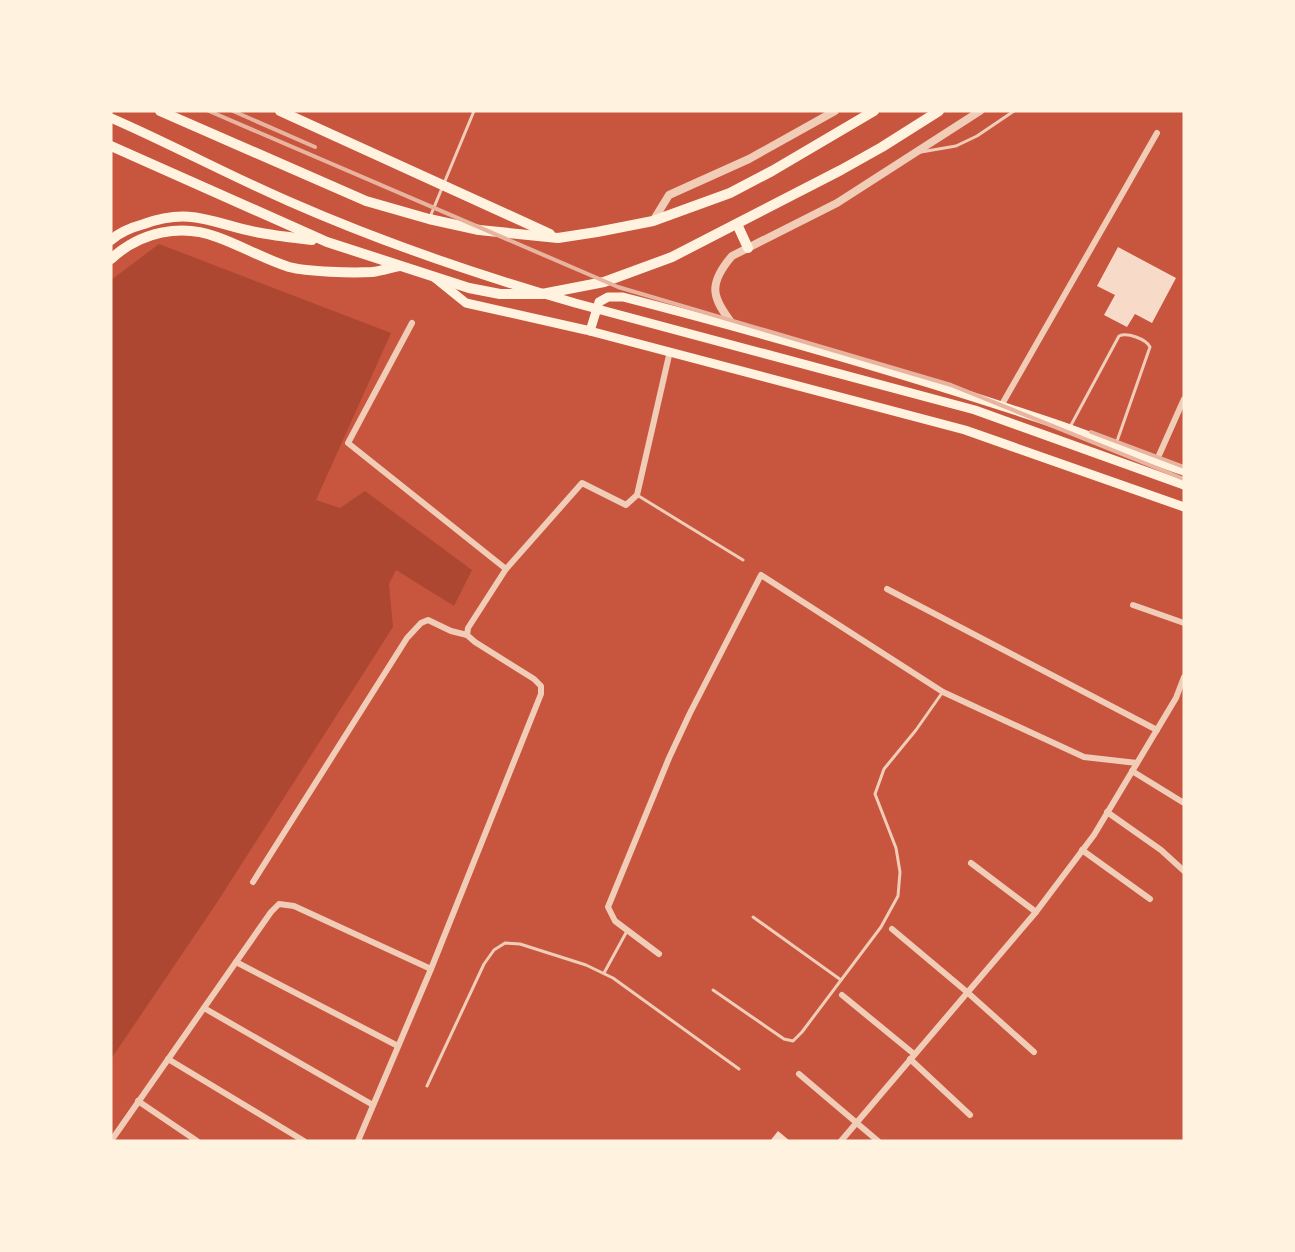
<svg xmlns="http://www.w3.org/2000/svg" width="1295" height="1252" font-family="'Titillium Web',sans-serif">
<rect width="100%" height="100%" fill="#c8553d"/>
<path fill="#ae4732" d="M159 244 391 333 316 500 340 508 365 491 472 570 454 606 396 570 389 584 393 627 218 901 111 1059V280Z"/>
<g fill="#f7dbc8">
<path d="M1118 247 1176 278 1152 323 1135 314 1127 327 1104 315 1115 295 1097 286Z"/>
<path d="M778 1131 790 1141H770Z"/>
</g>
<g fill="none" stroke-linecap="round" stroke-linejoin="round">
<g stroke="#f1ccb7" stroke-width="3">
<path d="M921 152 956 146 977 136 1014 111"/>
<path d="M430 217 474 111"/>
<path d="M1070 427 1119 336C1127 332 1146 339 1150 347L1116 444"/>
<path d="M637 495 743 560"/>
<path d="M753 917 841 980"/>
<path d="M604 973 627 931"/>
<path d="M713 990 784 1039 793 1041 802 1032 881 927 898 896 900 872 896 848 875 794 884 769 916 730 942 693"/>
<path d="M427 1086 484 964 494 950 505 943 520 944 586 965 613 978 739 1069"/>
</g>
<g stroke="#f1ccb7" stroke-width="6">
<path d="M412 323 348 443 506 569"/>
<path d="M1001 406 1157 133"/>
<path d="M1156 462 1184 399"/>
<path d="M887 589 1157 730"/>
<path d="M1133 605 1184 623"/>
<path d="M1132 771 1184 803"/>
<path d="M1107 812 1161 850 1184 871"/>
<path d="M1082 850 1150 899"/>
<path d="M971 863 1036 912"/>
<path d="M253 882 407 638 421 623 428 620 451 631 467 635"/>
<path d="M892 929 967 992 1034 1052"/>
<path d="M659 954 615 921 608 907 669 758 690 713 761 575 943 692 1084 757 1137 763"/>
<path d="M842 995 914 1054"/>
<path d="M204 1008 373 1105"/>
<path d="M398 1046 236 962 271 912 279 904 294 906 431 969"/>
<path d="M168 1059 304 1141"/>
<path d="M910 1059 970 1115"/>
<path d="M799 1074 878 1141"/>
<path d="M138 1101 197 1141"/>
<path d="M111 1141 236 962"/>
<path d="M358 1141 431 969 541 694V686L534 679 475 642 467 635 468 628 506 569 582 483 626 505 637 495 670 351"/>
<path d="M841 1141 1036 912 1094 835 1176 698 1184 677"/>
</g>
<g stroke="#f1ccb7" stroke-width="8">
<path d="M653 221 669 195 749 159 835 111"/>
<path d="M734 326C712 298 707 285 732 256L837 203 980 111"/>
</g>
<g stroke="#fff3e0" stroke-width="9">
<path d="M111 118C171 144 228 175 288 201 381 242 478 275 575 303L975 410 1184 485"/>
<path d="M435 278 466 303 586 330 965 430 1184 507"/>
<path d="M590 331 599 302 608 297H623C766 334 907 374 1047 421 1093 436 1138 456 1184 471"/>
</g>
<g stroke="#fff3e0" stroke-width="10">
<path d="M160 111 366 201 429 219 479 230 558 238 597 232 653 221 730 193 772 171 874 111"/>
<path d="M280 111 550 234"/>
<path d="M111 146 327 242 469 288 500 294H542L604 282 672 257 841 170 882 147 939 111"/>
<path d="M737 224 748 248"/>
<path d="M111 240C120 232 133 227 144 224 193 206 215 225 261 233 278 236 295 238 312 240"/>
<path d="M111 259C140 232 181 223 217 237 242 246 264 259 289 267 308 272 352 273 372 272 381 271 390 268 399 266"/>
</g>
<g stroke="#e9b49f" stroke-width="4">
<path d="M209 111 618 287 951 385 1184 479"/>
<path d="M233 111 315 147"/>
<path d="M1091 432 1184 467"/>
</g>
</g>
<rect width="1295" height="1252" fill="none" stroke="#fff3e0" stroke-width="225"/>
</svg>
